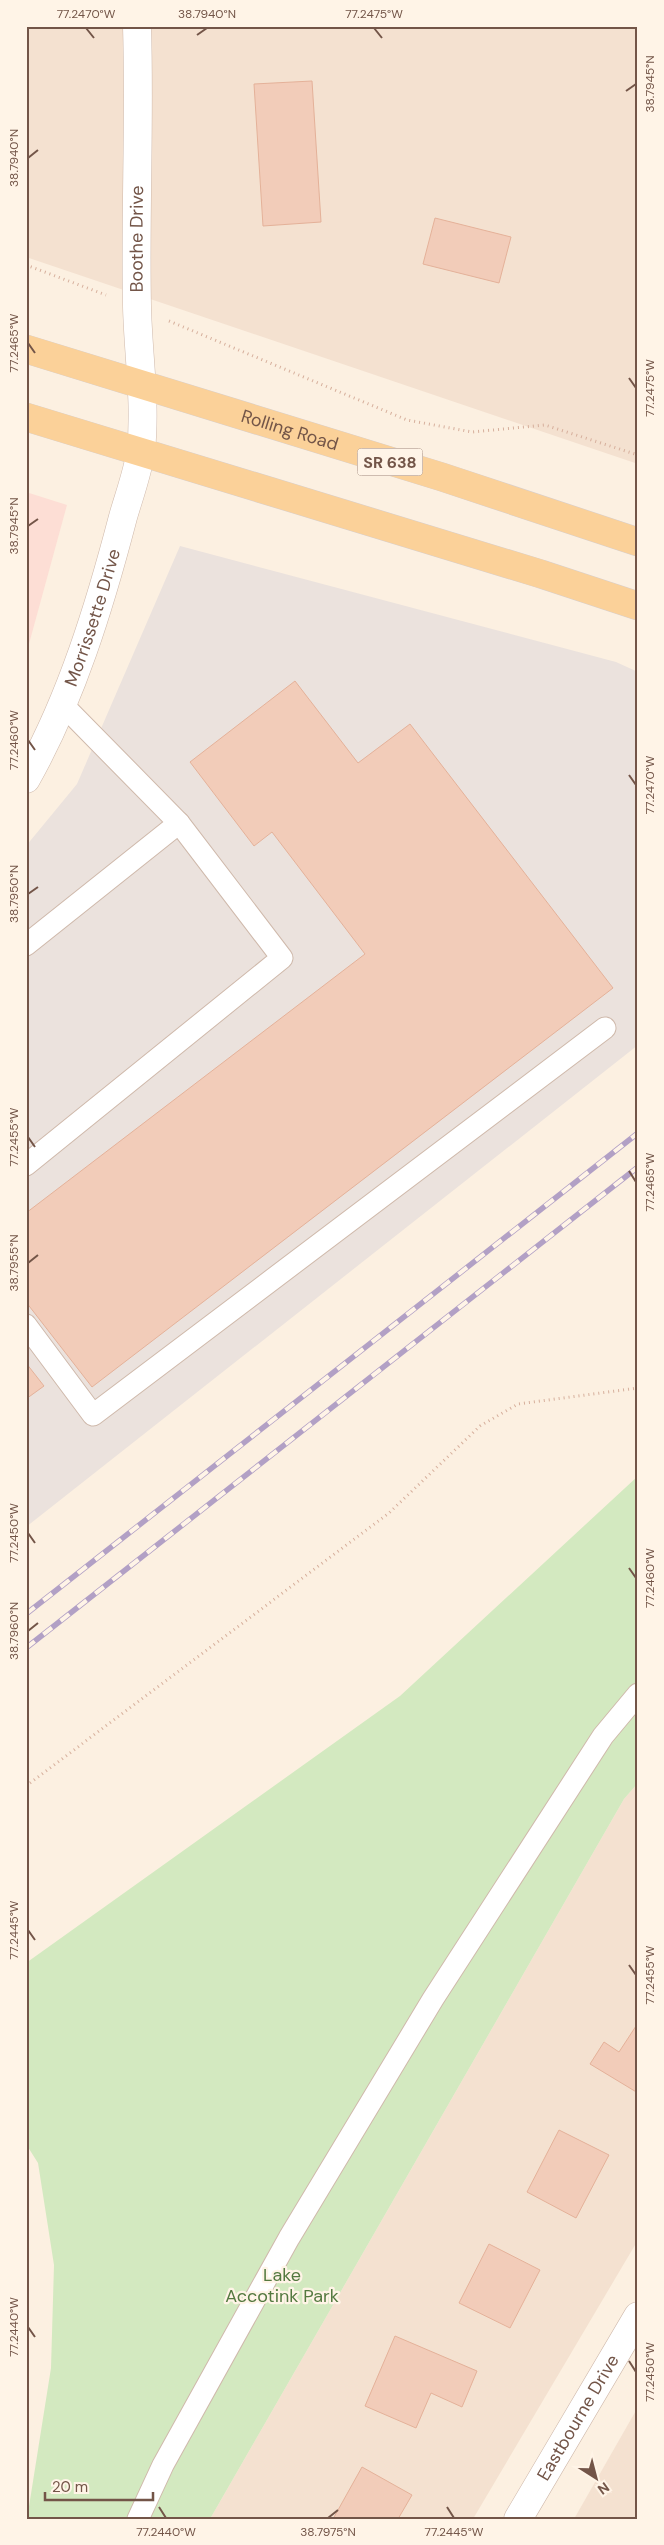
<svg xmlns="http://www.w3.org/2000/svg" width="664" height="2545" font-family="'DM Sans',sans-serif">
<rect width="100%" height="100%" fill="#fcf0e1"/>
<g fill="#f4e1d0">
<path d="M26 26H638V464L26 257Z"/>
<path d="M638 1783V2240L473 2519H210L624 1799Z"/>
<path d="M638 2407V2519H574Z"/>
</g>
<path fill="#fdded5" d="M26 492 67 505 26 655Z"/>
<path fill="#ebe2dd" d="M180 546 616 662 638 672V1045L26 1527V846L77 784Z"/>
<path fill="#d3e9c0" d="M638 1476V1783L624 1799 210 2519H27L51 2368 54 2265 38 2163 26 2144V1963L400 1696Z"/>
<g fill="#f2ccb9" stroke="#e4b199">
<path d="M312 81 321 222 263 226 254 84Z"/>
<path d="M435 218 511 237 499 283 423 264Z"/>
<path d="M295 681 358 763 410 724 613 988 92 1387 26 1302V1213L365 954 272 832 254 846 190 762Z"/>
<path d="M26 1363 44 1386 26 1399Z"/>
<path d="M638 2023V2093L590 2064 604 2042 619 2052Z"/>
<path d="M559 2130 609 2155 576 2218 527 2192Z"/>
<path d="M489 2244 540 2270 510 2328 459 2303Z"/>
<path d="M395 2336 477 2371 462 2407 431 2393 416 2428 365 2406Z"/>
<path d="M362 2467 412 2495 398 2519H333Z"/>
</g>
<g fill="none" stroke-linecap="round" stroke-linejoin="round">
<defs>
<g id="lane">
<path d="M26 945 179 823"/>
<path d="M26 1165 282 958 179 823 63 705"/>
<path d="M26 1325 93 1415 605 1028"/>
<path d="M138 2519 163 2465 289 2238 433 1999 603 1736 638 1694"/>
</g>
<g id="street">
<path id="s1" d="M26 779C71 700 100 605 123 517 129 496 138 472 141 450 146 402 138 354 137 306 135 213 140 120 137 26"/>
<path id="s2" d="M518 2519 638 2316"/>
</g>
<g id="primary">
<path id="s3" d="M26 349 442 477 638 542"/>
<path d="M26 417 541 574 638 606"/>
</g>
</defs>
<use href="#lane" stroke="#cfb9ab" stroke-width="23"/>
<use href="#street" stroke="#cfb9ab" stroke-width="29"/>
<use href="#primary" stroke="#d8cfcc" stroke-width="29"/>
<g stroke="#d6af9c" stroke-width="3" stroke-dasharray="1 4" stroke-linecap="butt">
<path d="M26 265 106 295"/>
<path d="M169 321 407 420 472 432 545 425 638 455"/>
<path d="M26 1786 389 1513 480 1426 518 1404 638 1388"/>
</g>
<use href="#lane" stroke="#fff" stroke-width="21"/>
<use href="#street" stroke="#fff" stroke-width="28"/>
<use href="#primary" stroke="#fbd199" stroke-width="28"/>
<defs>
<g id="rail">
<path d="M26 1614 638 1133"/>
<path d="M26 1648 638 1167"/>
</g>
</defs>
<use href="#rail" stroke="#b2a0c5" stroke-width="5.5"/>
<use href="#rail" stroke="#fff4e7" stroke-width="4" stroke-dasharray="11" stroke-linecap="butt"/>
</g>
<path fill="none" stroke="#735548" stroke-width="2" d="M86 28 94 38M374 28 382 38M197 35 207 28M626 91 636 84M28 158 38 150M28 343 35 353M629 378 636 388M28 526 38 519M28 740 35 750M629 775 636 785M28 894 38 887M28 1137 35 1147M629 1171 636 1182M28 1263 38 1255M28 1533 35 1543M629 1568 636 1578M28 1631 38 1623M28 1930 35 1940M629 1965 636 1975M28 2327 35 2337M629 2361 636 2372M159 2507 166 2518M447 2507 454 2518M328 2518 338 2510"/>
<g text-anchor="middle" stroke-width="4.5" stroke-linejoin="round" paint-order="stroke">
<rect fill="#fff4e7" stroke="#9d8578" stroke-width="1" x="357.5" y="448.5" width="65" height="27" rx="4"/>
<g font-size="16" font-weight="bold" fill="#735548">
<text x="390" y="468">SR 638</text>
</g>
<g font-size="18" fill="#735548" stroke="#fff4e7">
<text dy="6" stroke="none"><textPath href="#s1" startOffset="561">Boothe Drive</textPath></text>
<text dy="6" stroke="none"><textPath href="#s3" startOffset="276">Rolling Road</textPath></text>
<text dy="6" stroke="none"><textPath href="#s1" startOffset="175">Morrissette Drive</textPath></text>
<text dy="6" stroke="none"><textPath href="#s2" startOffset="118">Eastbourne Drive</textPath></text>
</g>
<g font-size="18" fill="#547940" stroke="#fff4e7">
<text x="282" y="2281">Lake<tspan x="282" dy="21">Accotink Park</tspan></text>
</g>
</g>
<rect width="664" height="2545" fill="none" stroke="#fff4e7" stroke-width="55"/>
<g transform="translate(596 2478) rotate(144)" stroke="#fff4e7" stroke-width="4" paint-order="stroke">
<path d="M0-4L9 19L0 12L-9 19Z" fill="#735548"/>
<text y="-8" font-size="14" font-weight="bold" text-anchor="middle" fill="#735548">N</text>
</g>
<path d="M45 2492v8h108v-8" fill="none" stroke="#735548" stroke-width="2.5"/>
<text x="52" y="2492" font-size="15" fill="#735548" stroke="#fff4e7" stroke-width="4" paint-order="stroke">20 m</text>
<rect x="28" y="28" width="608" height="2490" fill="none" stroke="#735548" stroke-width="2"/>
<g font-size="12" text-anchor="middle" fill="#735548">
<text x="86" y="18">77.2470°W</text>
<text x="207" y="18">38.7940°N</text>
<text x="374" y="18">77.2475°W</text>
<text transform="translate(650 84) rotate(-90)" y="4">38.7945°N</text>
<text transform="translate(14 158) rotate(-90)" y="4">38.7940°N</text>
<text transform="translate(14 343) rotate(-90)" y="4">77.2465°W</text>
<text transform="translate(650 388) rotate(-90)" y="4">77.2475°W</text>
<text transform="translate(14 526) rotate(-90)" y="4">38.7945°N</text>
<text transform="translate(14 740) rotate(-90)" y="4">77.2460°W</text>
<text transform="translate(650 785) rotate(-90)" y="4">77.2470°W</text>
<text transform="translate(14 894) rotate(-90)" y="4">38.7950°N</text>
<text transform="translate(14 1137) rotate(-90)" y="4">77.2455°W</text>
<text transform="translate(650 1182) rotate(-90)" y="4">77.2465°W</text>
<text transform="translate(14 1263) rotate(-90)" y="4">38.7955°N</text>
<text transform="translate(14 1533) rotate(-90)" y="4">77.2450°W</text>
<text transform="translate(650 1578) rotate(-90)" y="4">77.2460°W</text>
<text transform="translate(14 1631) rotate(-90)" y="4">38.7960°N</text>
<text transform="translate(14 1930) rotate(-90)" y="4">77.2445°W</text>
<text transform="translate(650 1975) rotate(-90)" y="4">77.2455°W</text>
<text transform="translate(14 2327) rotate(-90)" y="4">77.2440°W</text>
<text transform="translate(650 2372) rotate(-90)" y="4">77.2450°W</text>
<text x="166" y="2536">77.2440°W</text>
<text x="328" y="2536">38.7975°N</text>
<text x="454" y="2536">77.2445°W</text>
</g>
</svg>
